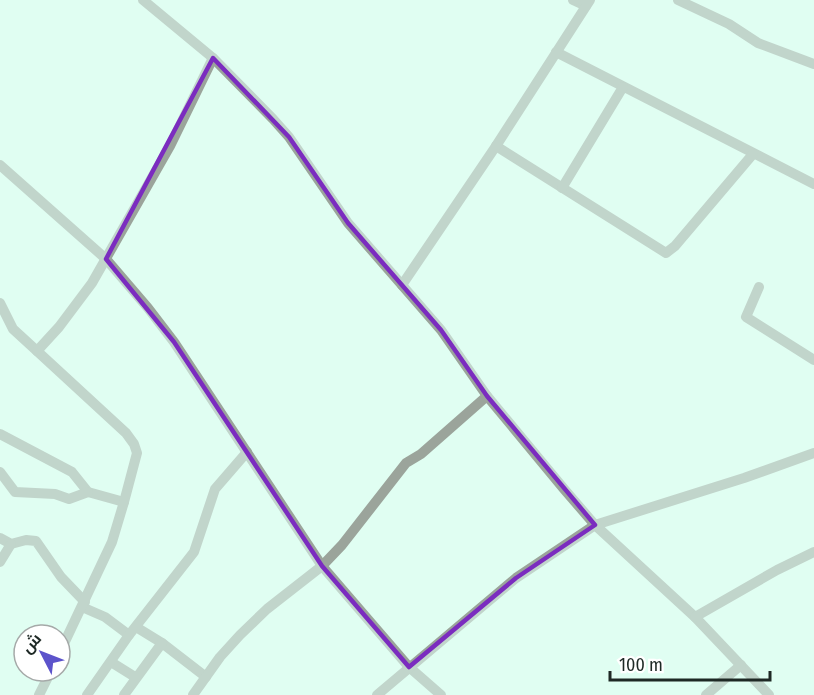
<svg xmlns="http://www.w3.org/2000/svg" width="814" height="695" font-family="'Fira Sans Condensed',Cairo,sans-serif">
<rect width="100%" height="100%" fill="#e0fef2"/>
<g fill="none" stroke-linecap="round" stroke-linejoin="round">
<g stroke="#9ba49b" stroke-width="10">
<path d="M143 0 213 58 273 119 289 137 348 223 441 330 487 396 564 489 595 525 695 617 769 695"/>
<path d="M573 0 586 6"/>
<path d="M678 0 729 24 758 43 814 64"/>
<path d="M556 52 814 184"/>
<path d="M496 146 666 253 675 246 753 154"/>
<path d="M0 165 106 259 148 308 174 342 322 566 409 667 441 695"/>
<path d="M562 188 623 87"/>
<path d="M402 285 496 146 590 0"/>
<path d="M759 287 746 317 814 360"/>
<path d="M0 303 13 329 37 351"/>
<path d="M0 434 72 472 88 492 124 502"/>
<path d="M0 472 15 492 55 494 69 499 88 492"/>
<path d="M0 538 11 544 26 540 36 541 61 577 85 602"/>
<path d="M0 562 11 544"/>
<path d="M82 607 105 617 129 635"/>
<path d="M695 617 777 570 814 552"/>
<path d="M136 627 162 643 206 677"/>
<path d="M60 652 112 542 124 502 137 453 134 444 126 433 37 351 59 327 92 283 170 146 213 58"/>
<path d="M111 662 135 677"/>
<path d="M39 695 51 671"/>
<path d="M87 695 129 635 194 552 215 489 247 452"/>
<path d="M124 695 162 643"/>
<path d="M193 695 220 657 240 635 267 609 322 566 342 545 406 463 421 454 487 396"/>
<path d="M377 695 516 578 595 525 744 478 814 453"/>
<path d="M706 695 741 665"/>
</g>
</g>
<path d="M0 0H814V695H0ZM213 58 289 137 348 223 441 330 487 396 595 525 516 578 409 667 322 566 174 342 106 259Z" fill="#e0fef2" fill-opacity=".55" fill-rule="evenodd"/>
<path fill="none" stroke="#7b2cbf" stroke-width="4.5" stroke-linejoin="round" d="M213 58 289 137 348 223 441 330 487 396 595 525 516 578 409 667 322 566 174 342 106 259Z"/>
<g transform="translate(42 653) rotate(312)"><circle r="28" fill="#ffffff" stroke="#a5a9a8" stroke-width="1.5"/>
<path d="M0-4.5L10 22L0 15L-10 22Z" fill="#5c53cb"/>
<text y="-9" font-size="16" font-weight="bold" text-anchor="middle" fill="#1e2925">ش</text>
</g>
<path d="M610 671v9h160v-9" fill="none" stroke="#1e2925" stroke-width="3"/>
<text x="619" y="671" font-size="18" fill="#1e2925" stroke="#ffffff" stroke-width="4.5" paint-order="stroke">100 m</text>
</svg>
